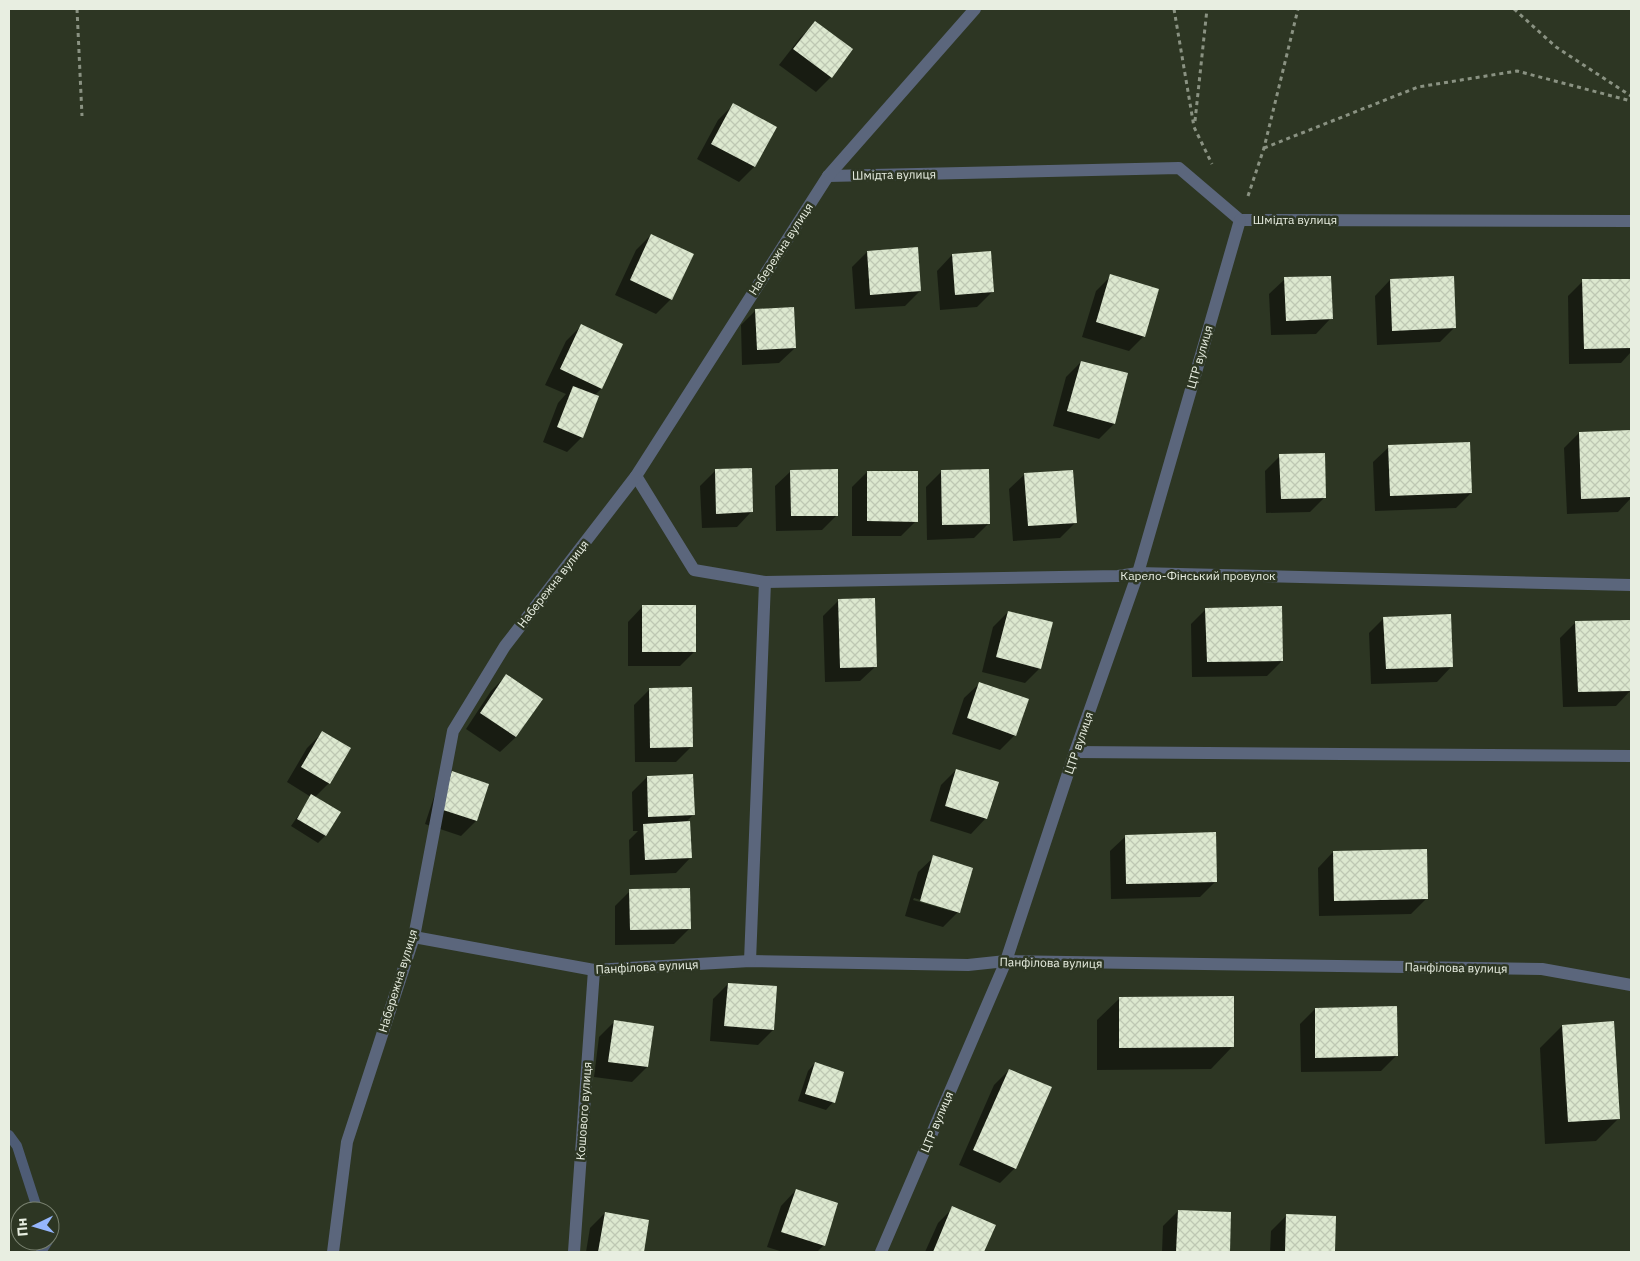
<svg xmlns="http://www.w3.org/2000/svg" width="1640" height="1261" font-family="'IBM Plex Sans',sans-serif">
<defs>
<pattern id="building-cross-hatch" width="8" height="8" patternUnits="userSpaceOnUse" patternTransform="scale(1.25)"><rect width="8" height="8" fill="#dce8cf"/><path d="M0 0l8 8M0 8l8-8" fill="none" stroke="#bec8b3"/></pattern>
</defs>
<rect width="100%" height="100%" fill="#2d3623"/>
<g fill="#0007" fill-rule="evenodd">
<path d="M815 23 831 77 816 92 779 65 800 38Z"/>
<path d="M733 105 775 128 754 167 739 182 697 159 718 120Z"/>
<path d="M651 235 671 299 656 314 615 295 636 250Z"/>
<path d="M867 252 920 291 905 306 855 309 852 267Z"/>
<path d="M952 255 993 291 977 307 940 310 937 271Z"/>
<path d="M1111 276 1144 336 1129 351 1082 337 1096 291Z"/>
<path d="M1285 279 1331 318 1316 334 1271 335 1269 294Z"/>
<path d="M1390 280 1455 327 1440 342 1377 345 1375 296Z"/>
<path d="M1631 280V352L1621 363 1569 364 1568 296 1583 281Z"/>
<path d="M756 310 795 348 779 363 742 365 741 325Z"/>
<path d="M581 326 622 345 601 389 594 396 582 437 567 452 543 442 558 403 566 394 545 385 566 341Z"/>
<path d="M1081 362 1114 424 1099 439 1053 426 1066 377Z"/>
<path d="M1631 431V498L1618 512 1567 514 1564 448 1579 433Z"/>
<path d="M1389 447 1471 493 1456 508 1375 511 1373 462Z"/>
<path d="M1280 456 1325 497 1310 512 1266 513 1265 471Z"/>
<path d="M715 471 752 511 737 527 702 528 700 486Z"/>
<path d="M791 471 837 515 822 530 776 531 775 486Z"/>
<path d="M867 472 916 521 901 536H852V487Z"/>
<path d="M941 472 989 523 974 538 927 540 926 487Z"/>
<path d="M1025 474 1076 522 1060 538 1013 541 1009 489Z"/>
<path d="M839 600 876 666 860 681 825 682 823 616Z"/>
<path d="M643 606 695 651 680 666H628V622Z"/>
<path d="M1206 609 1282 661 1267 676 1192 677 1191 624Z"/>
<path d="M1008 612 1040 668 1025 683 982 672 993 627Z"/>
<path d="M1384 618 1452 666 1437 682 1371 684 1369 633Z"/>
<path d="M1630 621 1631 690 1616 706 1563 707 1560 638 1576 622Z"/>
<path d="M506 676 516 737 500 752 466 729 491 691Z"/>
<path d="M980 683 1015 735 1000 750 952 734 964 698Z"/>
<path d="M649 690 692 746 676 762H635L634 705Z"/>
<path d="M322 733 349 749 329 783 314 798 339 812 325 836 318 843 291 826 311 797 287 782 307 748Z"/>
<path d="M956 770 986 818 971 834 930 821 941 785Z"/>
<path d="M647 777 693 815 685 823 691 857 676 873 630 875 629 840 638 831H633L632 792Z"/>
<path d="M488 784 476 821 461 836 425 824 437 788Z"/>
<path d="M1126 836 1215 882 1200 897 1111 899 1110 851Z"/>
<path d="M1333 852 1426 899 1411 914 1319 916 1318 868Z"/>
<path d="M934 857 958 912 943 927 905 916 918 872ZM914 898 951 909V911L913 900Z"/>
<path d="M630 891 690 928 674 944 615 945V906Z"/>
<path d="M728 984 773 1030 758 1045 710 1041 713 999Z"/>
<path d="M1120 998 1233 1046 1211 1069 1097 1070V1020Z"/>
<path d="M1315 1009 1396 1056 1381 1071 1301 1072 1300 1024Z"/>
<path d="M614 1022 647 1067 632 1082 594 1077 599 1037Z"/>
<path d="M1562 1026 1619 1118 1596 1141 1545 1144 1540 1048Z"/>
<path d="M815 1063 833 1102 826 1110 798 1101 808 1071Z"/>
<path d="M1009 1070 1015 1168 1000 1183 959 1165 994 1085Z"/>
<path d="M796 1190 824 1245 817 1252H783L767 1247 781 1206Z"/>
<path d="M953 1208 994 1226 983 1252H925L938 1223Z"/>
<path d="M1178 1211 1230 1213 1229 1252H1162L1163 1226Z"/>
<path d="M605 1213 648 1221 643 1252H586L590 1228Z"/>
<path d="M1286 1216 1335 1217 1334 1252H1270L1271 1231Z"/>
</g>
<g fill="none" stroke-linecap="round" stroke-linejoin="round">
<g stroke="#4e5c75" stroke-width="10">
<path d="M9 1135 17 1146 38 1211"/>
<path d="M41 1252 48 1241"/>
</g>
</g>
<g fill="url(#building-cross-hatch)">
<path d="M815 21 853 49 832 78 793 49Z"/>
<path d="M733 103 777 127 755 167 711 144Z"/>
<path d="M651 234 694 254 672 300 630 280Z"/>
<path d="M918 247 921 291 870 295 867 251Z"/>
<path d="M991 251 994 292 955 295 952 254Z"/>
<path d="M1110 274 1159 289 1145 337 1096 322Z"/>
<path d="M1331 276 1333 319 1286 321 1284 277Z"/>
<path d="M1454 276 1456 328 1392 331 1390 279Z"/>
<path d="M1582 279H1631V348L1584 349Z"/>
<path d="M794 307 796 348 757 350 755 309Z"/>
<path d="M581 324 623 344 602 389 560 369Z"/>
<path d="M1081 361 1128 373 1115 424 1067 411Z"/>
<path d="M573 386 599 396 583 438 557 427Z"/>
<path d="M1631 430V497L1581 499 1579 432Z"/>
<path d="M1470 442 1472 493 1390 496 1388 445Z"/>
<path d="M1325 453 1326 498 1281 499 1279 454Z"/>
<path d="M752 468 753 512 716 514 715 469Z"/>
<path d="M838 469V516H791L790 470Z"/>
<path d="M989 469 990 524 942 525 941 470Z"/>
<path d="M1073 470 1077 523 1028 526 1024 473Z"/>
<path d="M867 471H918V522L867 521Z"/>
<path d="M875 598 877 667 840 668 838 599Z"/>
<rect x="642" y="605" width="54" height="47"/>
<path d="M1282 606 1283 661 1207 662 1205 608Z"/>
<path d="M1008 611 1053 622 1041 669 996 657Z"/>
<path d="M1451 614 1453 667 1386 669 1383 617Z"/>
<path d="M1631 620V691L1578 692 1575 621Z"/>
<path d="M506 674 543 699 516 737 480 713Z"/>
<path d="M979 682 1029 699 1016 736 967 718Z"/>
<path d="M692 687 693 747 650 748 649 688Z"/>
<path d="M322 731 351 748 330 784 301 767Z"/>
<path d="M956 769 999 782 987 819 945 806Z"/>
<path d="M452 771 489 784 477 821 440 809Z"/>
<path d="M693 774 695 815 648 817 647 776Z"/>
<path d="M311 794 341 812 326 836 297 819Z"/>
<path d="M690 821 692 858 645 860 643 824Z"/>
<path d="M1216 832 1217 882 1126 884 1125 835Z"/>
<path d="M1427 849 1428 899 1334 901 1333 851Z"/>
<path d="M933 855 973 868 960 913 920 901Z"/>
<path d="M690 888 691 929 630 930 629 889Z"/>
<path d="M728 983 777 986 774 1030 724 1026Z"/>
<path d="M1234 996V1047L1119 1048V997Z"/>
<path d="M1397 1006 1398 1056 1315 1058V1008Z"/>
<path d="M614 1020 654 1026 648 1067 608 1062Z"/>
<path d="M1614 1021 1620 1119 1568 1122 1562 1025Z"/>
<path d="M815 1062 844 1072 835 1103 805 1094Z"/>
<path d="M1009 1069 1052 1087 1016 1169 973 1150Z"/>
<path d="M796 1189 838 1203 825 1246 781 1232Z"/>
<path d="M952 1206 996 1225 984 1252H933Z"/>
<path d="M1178 1210 1231 1212 1230 1252H1176Z"/>
<path d="M605 1212 649 1220 644 1252H598Z"/>
<path d="M1286 1214 1336 1216 1335 1252H1285Z"/>
</g>
<g fill="none" stroke-linecap="round" stroke-linejoin="round">
<g stroke="#8a9282" stroke-width="3" stroke-dasharray="4 4" stroke-linecap="butt">
<path d="M77 9 82 116"/>
<path d="M1174 9 1194 127 1212 164"/>
<path d="M1514 9 1556 47 1631 96"/>
<path d="M1195 121 1207 9"/>
<path d="M1264 148 1418 87 1517 71 1631 101"/>
<path d="M1248 196 1264 148 1298 9"/>
</g>
<g stroke="#5b667c" stroke-width="12">
<path d="M828 176 1179 168 1240 220 1631 221"/>
<path d="M636 476 694 570 765 582 1118 576 1138 573 1631 585"/>
<path d="M1075 752 1631 756"/>
<path d="M414 937 594 970 750 961 968 965 1006 961 1542 969 1631 985"/>
<path d="M750 961 765 582"/>
<path d="M333 1252 347 1142 414 937 453 731 505 646 636 476 828 176 975 9"/>
<path d="M574 1252 594 970"/>
<path d="M881 1252 1006 961 1075 752 1138 573 1240 220"/>
</g>
</g>
<g text-anchor="middle" stroke-width="5" stroke-linejoin="round" paint-order="stroke">
<g font-size="12" fill="#e8eee1" stroke="#2d3623">
<text transform="translate(894 175) rotate(-1)" y="4">Шмідта вулиця</text>
<text x="1295" y="224">Шмідта вулиця</text>
<text transform="translate(781 249) rotate(-57)" y="4">Набережна вулиця</text>
<text transform="translate(1200 357) rotate(-74)" y="4">ЦТР вулиця</text>
<text x="1198" y="580">Карело-Фінський провулок</text>
<text transform="translate(553 584) rotate(-52)" y="4">Набережна вулиця</text>
<text transform="translate(1079 743) rotate(-71)" y="4">ЦТР вулиця</text>
<text transform="translate(1051 963) rotate(1)" y="4">Панфілова вулиця</text>
<text transform="translate(647 967) rotate(-3)" y="4">Панфілова вулиця</text>
<text transform="translate(1456 968) rotate(1)" y="4">Панфілова вулиця</text>
<text transform="translate(398 981) rotate(-73)" y="4">Набережна вулиця</text>
<text transform="translate(584 1111) rotate(-86)" y="4">Кошового вулиця</text>
<text transform="translate(937 1122) rotate(-67)" y="4">ЦТР вулиця</text>
</g>
</g>
<rect width="1640" height="1261" fill="none" stroke="#e8eee1" stroke-width="20"/>
<g transform="translate(35 1226) rotate(265)"><circle r="24" fill="#2d3623" stroke="#78806f"/>
<path d="M0-4L9 19L0 12L-9 19Z" fill="#95b6fd"/>
<text y="-8" font-size="14" font-weight="bold" text-anchor="middle" fill="#e8eee1">Пн</text>
</g>
</svg>
